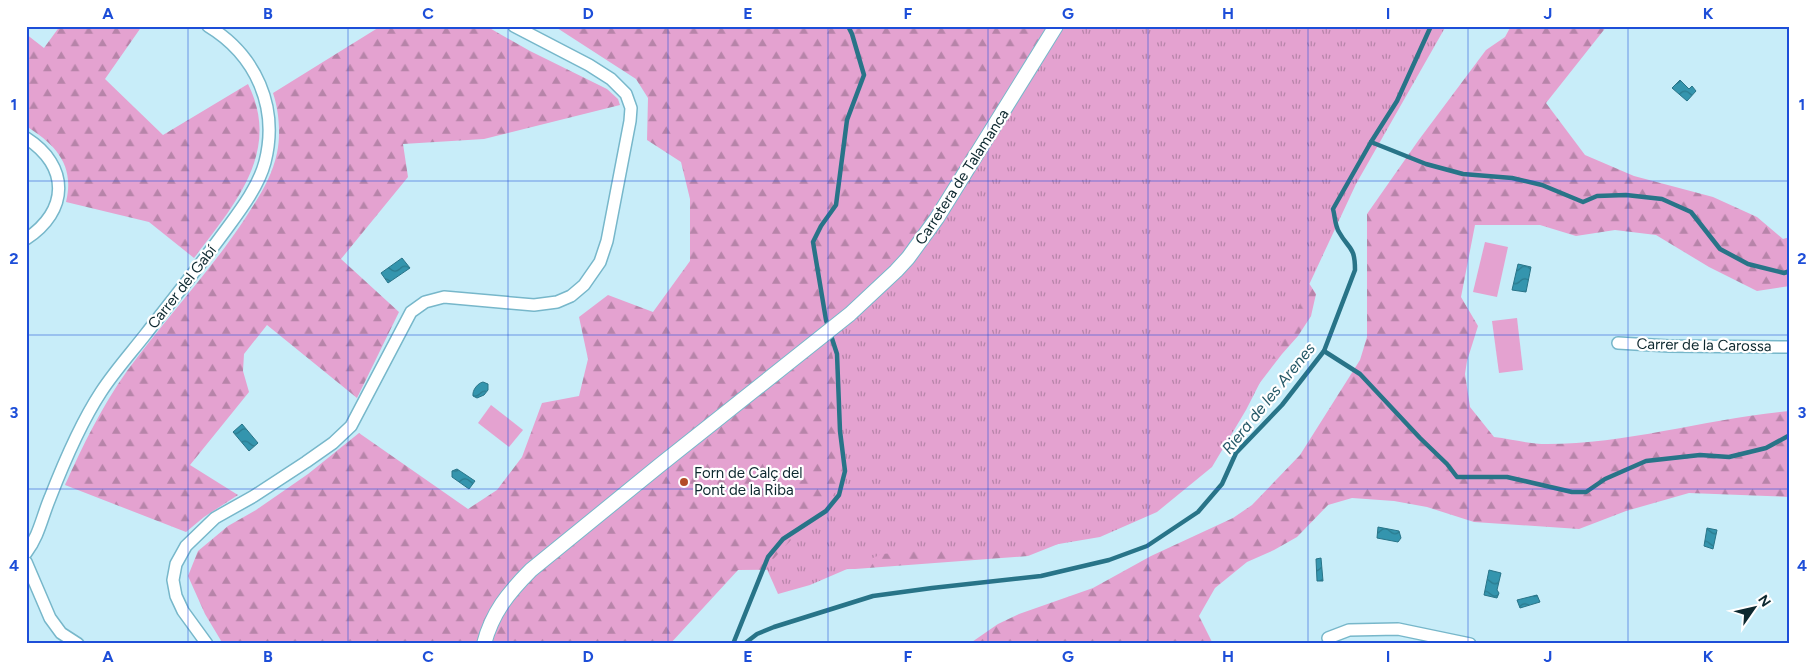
<svg xmlns="http://www.w3.org/2000/svg" width="1816" height="670" font-family="Figtree,sans-serif">
<defs>
<pattern id="forest-firs" width="22" height="20" patternUnits="userSpaceOnUse" patternTransform="scale(1.25)"><rect width="22" height="20" fill="#e4a2d0"/><path d="M5 1l3.5 6h-7zM16 11l3.5 6h-7z" fill="#b784a9"/></pattern>
<pattern id="park-tufts" width="24" height="20" patternUnits="userSpaceOnUse" patternTransform="scale(1.25)"><rect width="24" height="20" fill="#e4a2d0"/><path d="M3 7l-1-3M5 7V3M7 7l1-3M15 17l-1-3M17 17v-4M19 17l1-3" fill="none" stroke="#b784a9"/></pattern>
<pattern id="water-waves" width="16" height="10" patternUnits="userSpaceOnUse" patternTransform="scale(1.25)"><rect width="16" height="10" fill="#3495ae"/><path d="M0 5q4-4 8 0t8 0" fill="none" stroke="#2a7a8e"/></pattern>
</defs>
<rect width="100%" height="100%" fill="#c8edf9"/>
<g fill="#e4a2d0">
<path d="M1485 242 1508 247 1497 297 1473 292Z"/>
<path d="M1517 318 1523 370 1499 373 1492 321Z"/>
<path d="M491 405 523 430 509 447 478 423Z"/>
</g>
<g fill="url(#forest-firs)">
<path d="M60 26H142L105 79 163 135 248 84C282 152 234 205 194 258L149 222 66 202C75 165 56 145 26 126V34L44 48Z"/>
<path d="M381 26H486L530 51 607 89 618 99 620 105 484 139 403 144 408 177 341 259 399 312 357 398 267 325 244 354 243 371 249 392 190 465 238 495 204 517 186 532 65 485C83 445 102 406 127 371 165 319 210 272 246 217 259 197 272 177 277 153 281 134 279 111 273 93Z"/>
<path d="M554 26H1402L1303 274 1316 294 1311 316 1298 336 1282 354 1219 436 1131 515 1028 556 855 569 738 570 670 644H223L205 614 188 576 198 551 228 526 256 510 308 474 359 433 468 509 497 490 522 457 542 403 579 396 588 359 579 317 608 295 653 312 690 261V199L681 162 647 140 648 98 636 79Z"/>
<path d="M1511 26H1607L1546 103 1585 155 1634 176 1713 197 1757 217 1783 239 1790 237V286L1757 291 1709 267 1656 235 1615 230 1576 236 1540 225H1475L1461 297 1478 326 1467 361 1465 374 1470 407 1494 437C1511 439 1529 444 1547 444 1629 444 1708 418 1790 411V497L1689 493 1626 511 1579 529 1474 522 1427 507 1394 501 1352 498 1328 505 1297 537 1274 550 1247 562 1215 588 1199 616 1213 644H969L998 624 1019 614 1093 588 1151 556 1233 518 1252 505 1300 455 1360 360 1367 337V214L1418 141 1486 50 1505 37Z"/>
</g>
<path fill="url(#park-tufts)" d="M1061 26H1446L1356 184 1301 302 1246 410 1212 467 1157 512 1100 537 1035 548 929 550 882 554 810 585 778 594 766 567 844 483 837 415 838 380 828 336 880 295 908 263Z"/>
<g fill="url(#water-waves)" stroke="#287488">
<path d="M1680 80 1689 89 1692 86 1696 91 1687 101 1672 88Z"/>
<path d="M402 258 410 268 388 283 381 273Z"/>
<path d="M1518 264 1531 267 1526 292 1512 290Z"/>
<path d="M483 382 488 384V390L484 395 477 398 473 396C472 390 478 383 483 382Z"/>
<path d="M242 424 258 443 249 451 233 432Z"/>
<path d="M457 469 475 481 469 489 452 477V471Z"/>
<path d="M1378 527 1399 531 1401 538 1398 542 1377 538Z"/>
<path d="M1707 528 1717 530 1713 549 1704 546Z"/>
<path d="M1321 558 1323 581H1317L1316 559Z"/>
<path d="M1489 570 1501 573 1497 590 1499 593 1497 598 1484 595Z"/>
<path d="M1537 595 1540 602 1520 608 1517 600Z"/>
</g>
<g fill="none" stroke-linecap="round" stroke-linejoin="round">
<g stroke="#287488" stroke-width="4.5">
<path d="M1371 142 1426 164 1463 174 1512 178 1542 185 1583 202 1597 196 1626 195 1662 199 1691 212 1720 249 1748 264 1784 273 1790 271"/>
<path d="M1324 351 1360 374 1420 438 1447 464 1457 477H1507L1572 492H1586L1605 479 1646 461 1700 455 1729 457 1766 448 1790 435"/>
<path d="M733 644 768 557 783 539 826 511 839 495 845 471 840 431 837 354 826 320 813 242 821 226 836 205 847 120 864 75 852 34 848 26"/>
<path d="M744 644 757 634 774 627 873 596 932 588 1041 576 1109 560 1147 546 1198 512 1222 484 1236 453 1282 405 1324 351 1355 270C1355 246 1349 250 1339 232 1335 226 1335 216 1333 209L1371 142 1397 101 1431 26"/>
</g>
<defs>
<g id="minor">
<path d="M26 138C70 166 69 211 26 239"/>
<path d="M1618 343 1669 346 1790 347"/>
<path d="M26 553C39 536 42 517 50 498 64 462 80 424 101 392 114 372 130 354 145 335 173 299 201 264 228 227 242 208 259 185 265 162 279 107 256 55 208 26"/>
<path d="M26 562 50 618 61 633 78 644"/>
<path d="M1328 638 1349 630 1398 629 1470 644"/>
<path d="M207 644 183 611 176 596 173 580 176 564 186 546 215 518 254 496 306 462 333 443 351 426 411 312 425 302 444 297 534 305 557 302 571 296 584 285 600 262 607 241 630 121 631 108 626 94 611 79 589 65 514 26"/>
</g>
<path id="tertiary" d="M484 644C492 613 508 593 531 570L660 465 850 314 896 271 908 258 937 218 1056 26"/>
</defs>
<use href="#minor" stroke="#77b7ca" stroke-width="14"/>
<use href="#tertiary" stroke="#77b7ca" stroke-width="16"/>
<use href="#minor" stroke="#fff" stroke-width="11"/>
<use href="#tertiary" stroke="#fff" stroke-width="14"/>
</g>
<path fill="none" stroke="#1d4ed8" stroke-width="1" stroke-opacity="0.55" d="M188 26V644M348 26V644M508 26V644M668 26V644M828 26V644M988 26V644M1148 26V644M1308 26V644M1468 26V644M1628 26V644M26 181H1790M26 335H1790M26 489H1790"/>
<circle fill="#b34b28" stroke="#fff" stroke-width="2" cx="684" cy="482" r="5"/>
<g text-anchor="middle" stroke-width="4.5" stroke-linejoin="round" paint-order="stroke">
<g font-size="15" fill="#0d282f" stroke="#fff">
<text transform="translate(962 177) rotate(-57)" y="5">Carretera de Talamanca</text>
<text transform="translate(182 287) rotate(-52)" y="5">Carrer del Gabí</text>
<text transform="translate(1704 345) rotate(1)" y="5">Carrer de la Carossa</text>
</g>
<g font-size="15" fill="#0d282f" stroke="#fff" text-anchor="start">
<text x="694" y="478">Forn de Calç del<tspan x="694" dy="17">Pont de la Riba</tspan></text>
</g>
<g font-size="16" font-style="italic" fill="#265a68" stroke="#fff">
<text transform="translate(1268 398) rotate(-51)" y="6">Riera de les Arenes</text>
</g>
</g>
<rect width="1816" height="670" fill="none" stroke="#ffffff" stroke-width="55"/>
<g transform="translate(1754 608) rotate(56)" stroke="#ffffff" stroke-width="4" paint-order="stroke">
<path d="M0-4L9 19L0 12L-9 19Z" fill="#0d282f"/>
<text y="-8" font-size="14" font-weight="bold" text-anchor="middle" fill="#0d282f">N</text>
</g>
<rect x="28" y="28" width="1760" height="614" fill="none" stroke="#1d4ed8" stroke-width="2"/>
<g font-size="16" text-anchor="middle" font-weight="bold" fill="#1d4ed8">
<text x="108" y="19">A</text>
<text x="268" y="19">B</text>
<text x="428" y="19">C</text>
<text x="588" y="19">D</text>
<text x="748" y="19">E</text>
<text x="908" y="19">F</text>
<text x="1068" y="19">G</text>
<text x="1228" y="19">H</text>
<text x="1388" y="19">I</text>
<text x="1548" y="19">J</text>
<text x="1708" y="19">K</text>
<text x="14" y="110">1</text>
<text x="1802" y="110">1</text>
<text x="14" y="264">2</text>
<text x="1802" y="264">2</text>
<text x="14" y="418">3</text>
<text x="1802" y="418">3</text>
<text x="14" y="571">4</text>
<text x="1802" y="571">4</text>
<text x="108" y="662">A</text>
<text x="268" y="662">B</text>
<text x="428" y="662">C</text>
<text x="588" y="662">D</text>
<text x="748" y="662">E</text>
<text x="908" y="662">F</text>
<text x="1068" y="662">G</text>
<text x="1228" y="662">H</text>
<text x="1388" y="662">I</text>
<text x="1548" y="662">J</text>
<text x="1708" y="662">K</text>
</g>
</svg>
